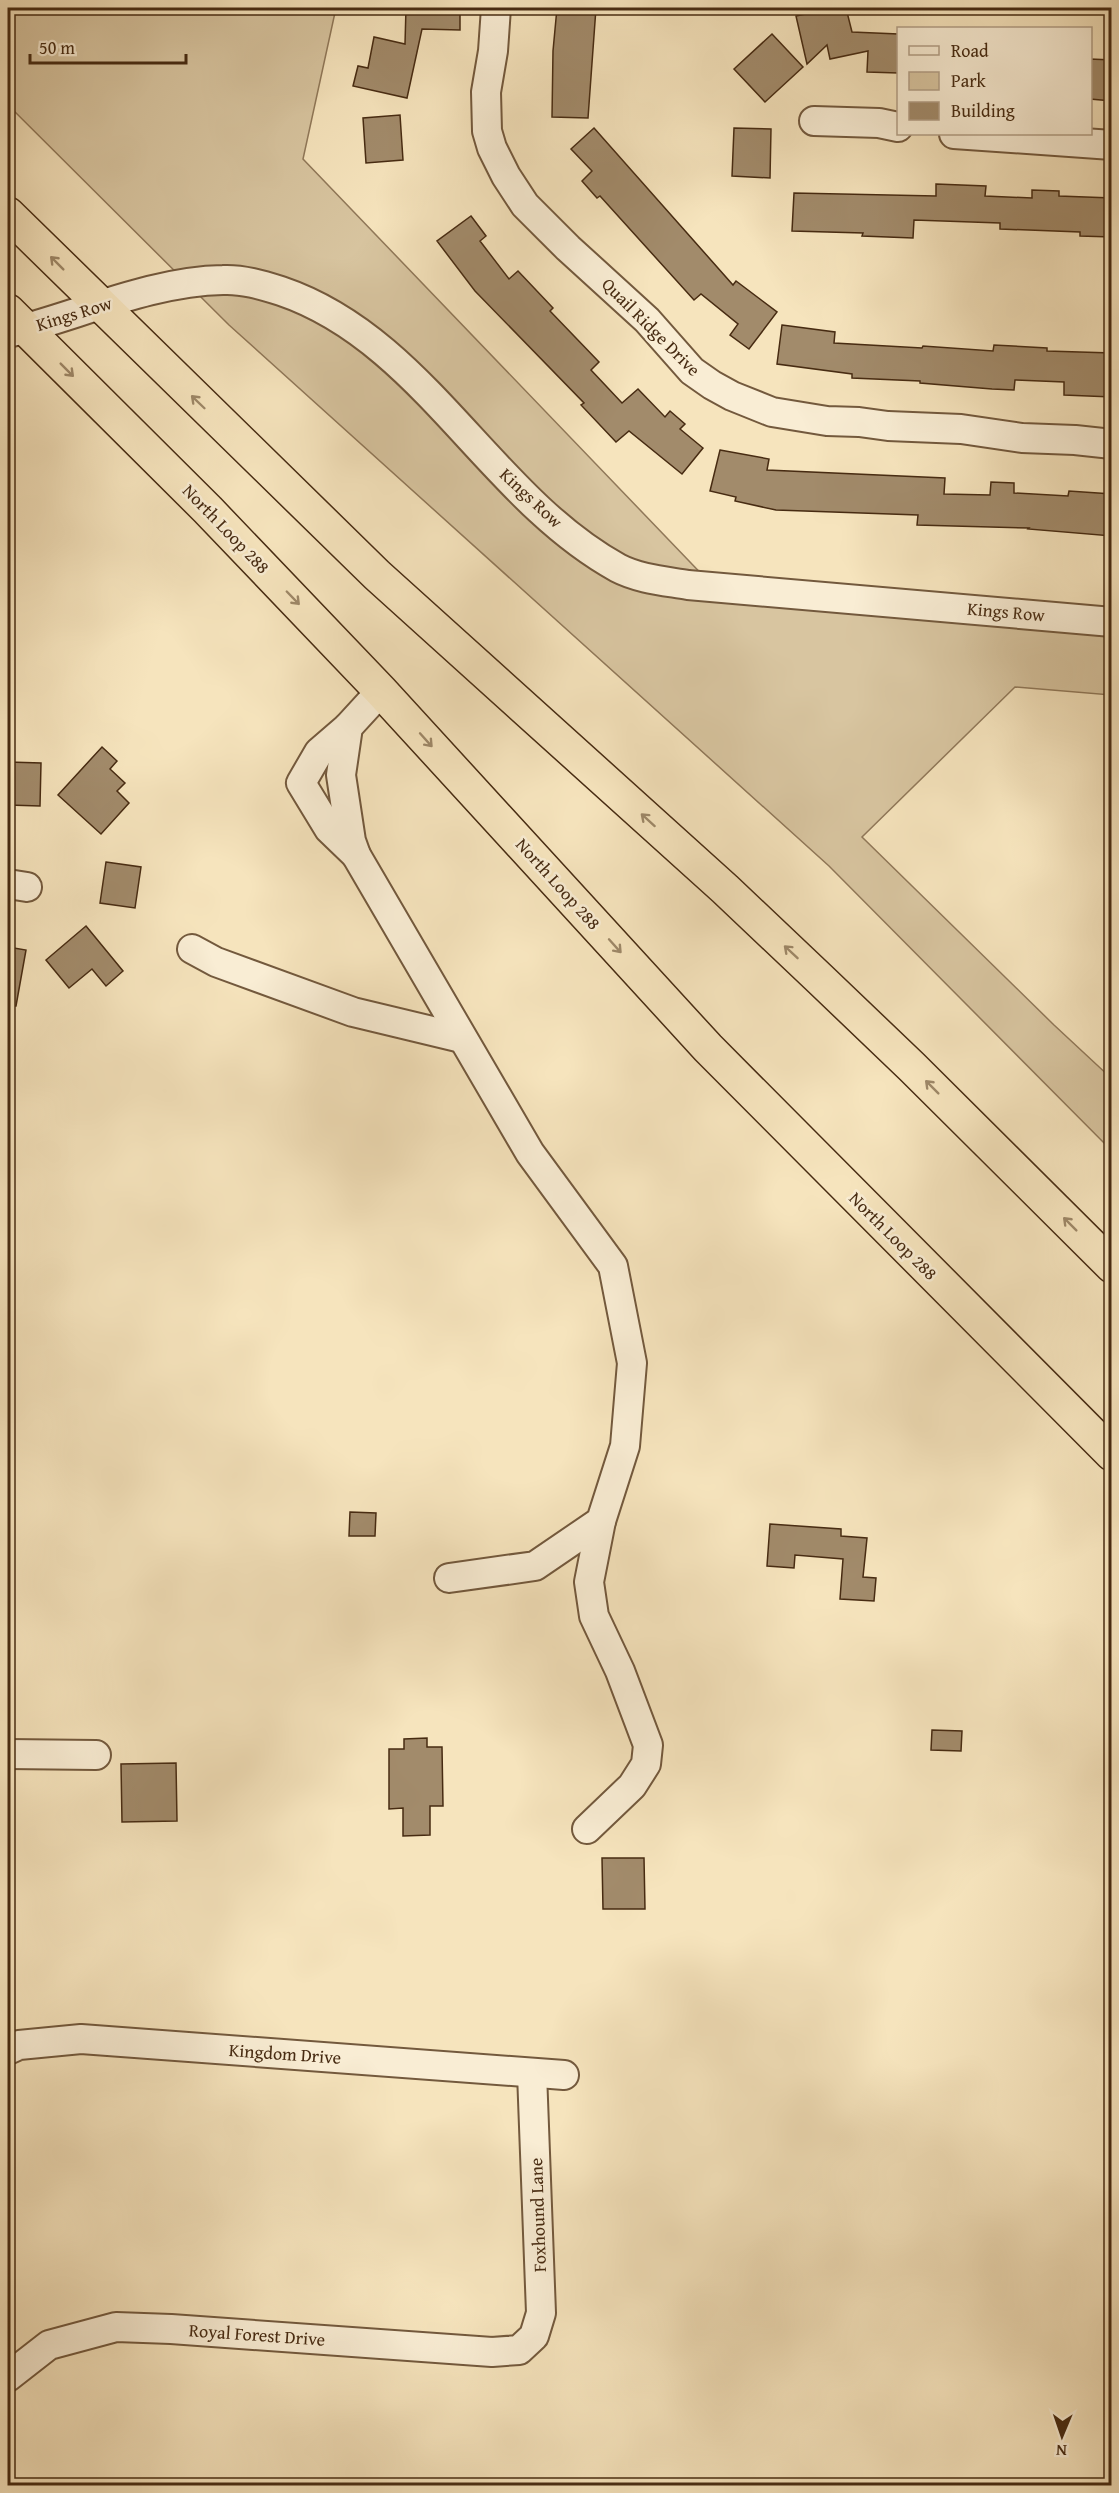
<svg xmlns="http://www.w3.org/2000/svg" width="1119" height="2493" font-family="'Gentium Book Plus',serif">
<rect width="100%" height="100%" fill="#f6e4bd"/>
<filter id="stains"><feTurbulence type="fractalNoise" baseFrequency=".00333" numOctaves="4"/><feColorMatrix values="0 0 0 0 .2 0 0 0 0 .09 0 0 0 0 .02 0 0 0 .5 -.17"/></filter>
<radialGradient id="worn" r=".72"><stop offset=".6" stop-color="#630" stop-opacity="0"/><stop offset="1" stop-color="#630" stop-opacity=".3"/></radialGradient>
<path fill="#d8c5a0" stroke="#907859" stroke-width="1.5" d="M8 8H336L303 159 714 587 1111 622V695L1015 687 862 837 1054 1025 1111 1078V1150L829 866 229 325 8 105Z"/>
<g fill="#a28b6b" stroke="#472b12" stroke-width="1.5">
<path d="M406 8H460V30L422 29 407 98 353 86 358 66 368 68 374 37 405 44Z"/>
<path d="M557 8H596L588 118 552 117 553 51Z"/>
<path d="M835 8H846L852 32 898 34V73L867 72 868 51 830 59 827 45 807 64 796 16Z"/>
<path d="M772 34 803 67 765 102 734 69Z"/>
<path d="M1090 59 1112 60V101L1090 99Z"/>
<path d="M400 115 403 160 366 163 363 118Z"/>
<path d="M594 128 733 285 736 281 777 312 749 349 730 335 738 324 701 294 694 300 600 196 597 198 582 181 592 171 571 149Z"/>
<path d="M734 128 771 129 770 178 732 176Z"/>
<path d="M936 184 986 186 985 196 1032 198V190L1059 191V196L1112 198V237L1080 236V232L1000 229V223L914 220 913 238 862 236 863 233 792 231 794 193 936 196Z"/>
<path d="M471 216 486 236 480 241 509 279 518 271 553 308 550 311 599 362 591 370 622 403 638 389 665 417 670 411 685 424 680 429 703 448 682 474 629 431 616 442 581 405 584 403 475 291 437 241Z"/>
<path d="M782 325 835 332 834 343 922 348 923 346 993 351 994 345 1047 348V351L1112 353V397L1064 395V382L1015 380 1014 390 992 389 920 383V381L852 378V374L777 364Z"/>
<path d="M720 450 769 459 767 470 945 478 944 494 990 495 991 482 1014 483V493L1068 496 1069 491 1112 494V536L1028 529 1029 528 917 525 918 515 776 510 735 501 736 497 710 491Z"/>
<path d="M102 747 117 761 110 769 125 783 117 791 129 803 101 834 58 795Z"/>
<path d="M8 762 41 763 40 806 8 805Z"/>
<path d="M106 862 141 867 135 908 100 903Z"/>
<path d="M86 926 123 971 106 986 92 969 69 988 46 960Z"/>
<path d="M8 947 26 950 16 1006H8Z"/>
<path d="M350 1512 376 1513 375 1536H349Z"/>
<path d="M770 1524 841 1529V1536L867 1538 863 1577 876 1578 874 1601 840 1599 843 1559 795 1555 794 1568 767 1566Z"/>
<path d="M932 1730 962 1731 961 1751 931 1750Z"/>
<path d="M427 1738V1747H442L443 1806H430V1835L403 1836V1808L389 1809V1749H404V1739Z"/>
<path d="M176 1763 177 1821 122 1822 121 1764Z"/>
<path d="M602 1858H644L645 1909H603Z"/>
</g>
<g fill="none" stroke-linecap="round" stroke-linejoin="round">
<defs>
<g id="minor">
<path d="M496 8 493 51 486 92 487 131 492 148 506 176 525 205 568 248 647 320 692 371 712 385 732 396 772 412 827 421 859 422 888 426 961 429 1022 438 1075 440 1112 444"/>
<path d="M814 121 879 123 898 127"/>
<path d="M954 134 1112 145"/>
<path d="M8 333C77 316 151 281 223 280 242 279 262 285 281 291 423 339 489 497 618 568 639 579 665 581 688 585L1112 622"/>
<path d="M381 691 348 727 341 775 351 841 356 855 530 1153 613 1266 632 1363 625 1446 601 1521 535 1566 449 1578"/>
<path d="M348 727 319 752 301 783 329 829 356 855"/>
<path d="M8 884 27 887"/>
<path d="M192 949 216 962 353 1012 461 1038"/>
<path d="M8 1754 96 1755"/>
<path d="M587 1829 632 1786 646 1764 648 1745 620 1671 594 1616 589 1582 601 1521"/>
<path d="M8 2050 19 2045 81 2039 564 2075"/>
<path d="M8 2377 49 2345 116 2327 171 2329 492 2352 519 2350 534 2336 541 2313 532 2073"/>
</g>
<g id="highway">
<path d="M8 214 377 575 725 889 820 979 912 1067 1112 1266"/>
<path d="M8 311 208 510 381 691 708 1048 1112 1454"/>
</g>
</defs>
<use href="#minor" stroke="#73593d" stroke-width="32"/>
<use href="#highway" stroke="#472b12" stroke-width="36"/>
<use href="#minor" stroke="#f9edd4" stroke-width="28"/>
<use href="#highway" stroke="#f6e4bd" stroke-width="33"/>
</g>
<defs><path id="oneway-shaft" d="M-6 0H5M1.5-3L5.5 0L1.5 3" fill="none" stroke-width="1.6" stroke-linecap="round" stroke-linejoin="round" transform="scale(1.5)"/></defs>
<g stroke="#9e8868">
<use href="#oneway-shaft" transform="translate(57 263) rotate(-135)"/>
<use href="#oneway-shaft" transform="translate(67 370) rotate(45)"/>
<use href="#oneway-shaft" transform="translate(198 402) rotate(-136)"/>
<use href="#oneway-shaft" transform="translate(293 598) rotate(46)"/>
<use href="#oneway-shaft" transform="translate(426 740) rotate(48)"/>
<use href="#oneway-shaft" transform="translate(648 820) rotate(-138)"/>
<use href="#oneway-shaft" transform="translate(615 946) rotate(48)"/>
<use href="#oneway-shaft" transform="translate(791 952) rotate(-137)"/>
<use href="#oneway-shaft" transform="translate(932 1087) rotate(-135)"/>
<use href="#oneway-shaft" transform="translate(1070 1224) rotate(-135)"/>
</g>
<g text-anchor="middle" stroke-width="5" stroke-linejoin="round" paint-order="stroke">
<g font-size="18" fill="#472b12" stroke="#f9edd4">
<text transform="translate(74 314) rotate(-17)" y="6">Kings Row</text>
<text transform="translate(651 327) rotate(45)" y="6">Quail Ridge Drive</text>
<text transform="translate(531 498) rotate(43)" y="6">Kings Row</text>
<text transform="translate(226 529) rotate(46)" y="6">North Loop 288</text>
<text transform="translate(1006 612) rotate(5)" y="6">Kings Row</text>
<text transform="translate(558 884) rotate(48)" y="6">North Loop 288</text>
<text transform="translate(893 1236) rotate(45)" y="6">North Loop 288</text>
<text transform="translate(285 2054) rotate(4)" y="6">Kingdom Drive</text>
<text transform="translate(538 2215) rotate(-92)" y="6">Foxhound Lane</text>
<text transform="translate(257 2335) rotate(4)" y="6">Royal Forest Drive</text>
</g>
</g>
<rect width="1119" height="2493" fill="none" stroke="#f6e4bd" stroke-width="30"/>
<rect x="9" y="9" width="1101" height="2475" fill="none" stroke="#472b12" stroke-width="3"/>
<rect x="15" y="15" width="1089" height="2463" fill="none" stroke="#472b12" stroke-width="1.5"/>
<rect x="897" y="27" width="195" height="108" fill="#f9edd4" stroke="#b29f86" stroke-width="1.5"/>
<rect x="909" y="46" width="30" height="9" fill="#f9edd4" stroke="#b29f86" stroke-width="1.5"/>
<text x="951" y="57" font-size="18" fill="#472b12">Road</text>
<rect x="909" y="72" width="30" height="18" fill="#d8c5a0" stroke="#b29f86" stroke-width="1.5"/>
<text x="951" y="87" font-size="18" fill="#472b12">Park</text>
<rect x="909" y="102" width="30" height="18" fill="#a28b6b" stroke="#b29f86" stroke-width="1.5"/>
<text x="951" y="117" font-size="18" fill="#472b12">Building</text>
<g transform="translate(1062 2436) rotate(182)" stroke="#f9edd4" stroke-width="4.5" paint-order="stroke">
<path d="M0-4.5L10 22L0 15L-10 22Z" fill="#472b12"/>
<text y="-9" font-size="16" font-weight="bold" text-anchor="middle" fill="#472b12">N</text>
</g>
<path d="M30 54v9h156v-9" fill="none" stroke="#472b12" stroke-width="3"/>
<text x="39" y="54" font-size="18" fill="#472b12" stroke="#f9edd4" stroke-width="4.5" paint-order="stroke">50 m</text>
<rect width="100%" height="100%" filter="url(#stains)"/>
<rect width="100%" height="100%" fill="url(#worn)"/>
</svg>
